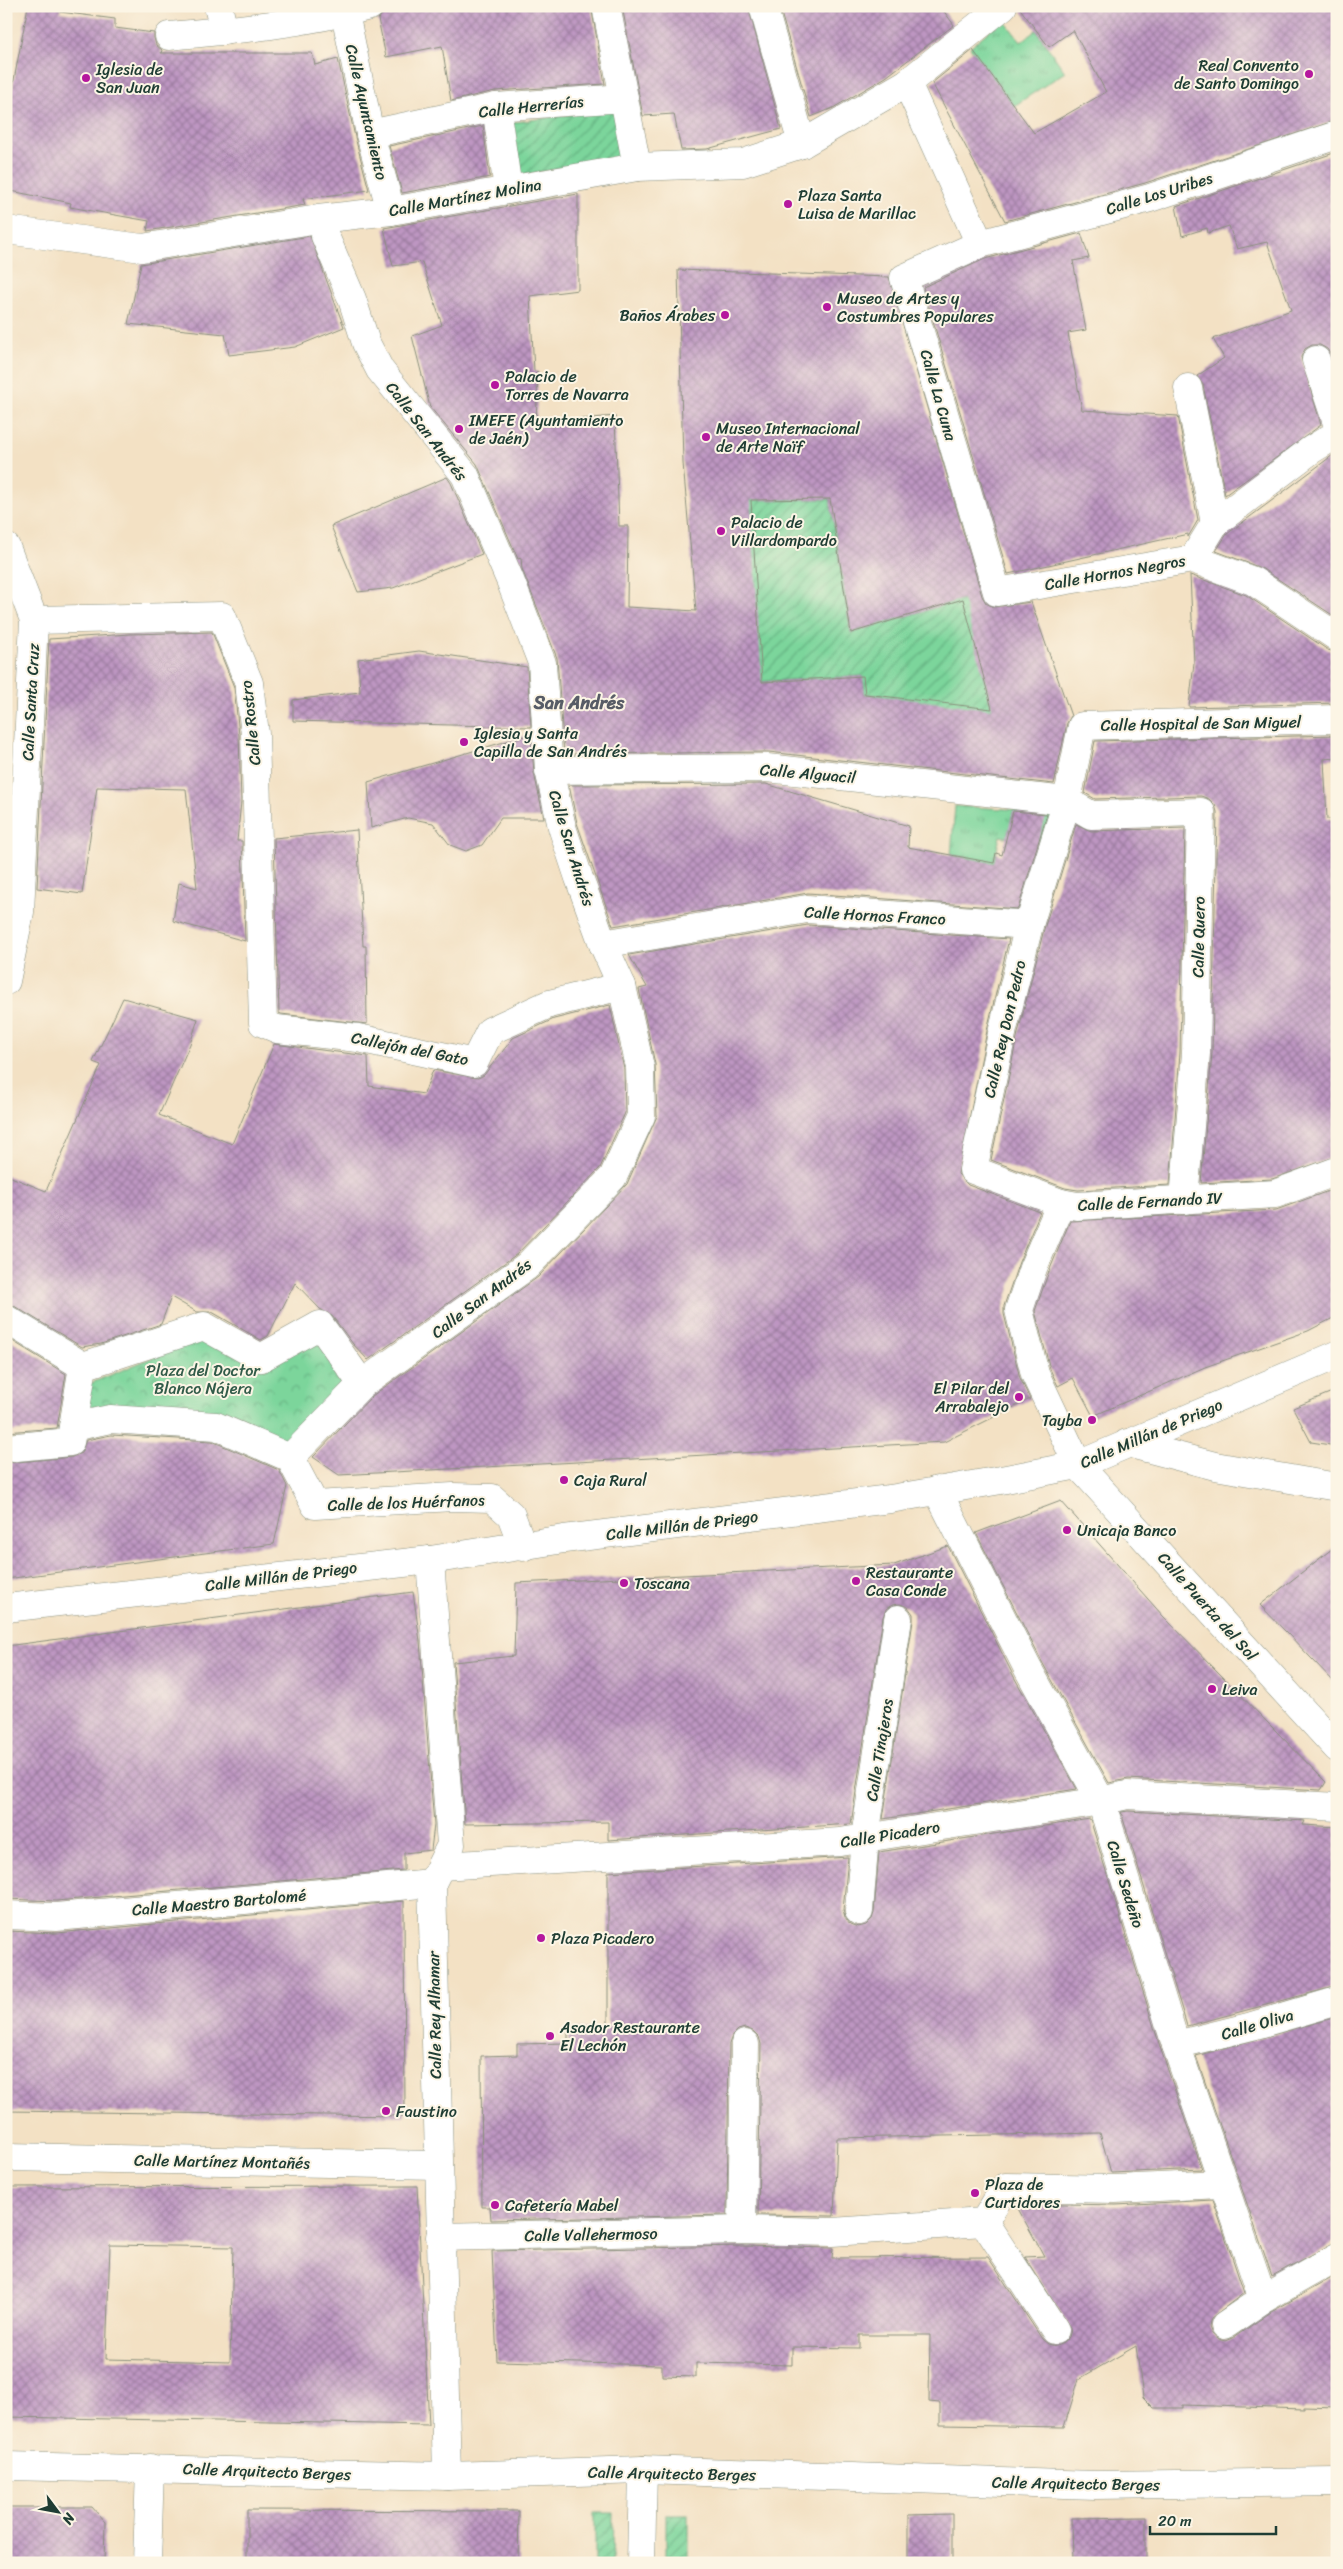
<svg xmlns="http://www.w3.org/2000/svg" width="1343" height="2569" font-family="Sriracha,sans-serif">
<defs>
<pattern id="grass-tufts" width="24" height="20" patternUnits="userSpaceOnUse" patternTransform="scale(1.25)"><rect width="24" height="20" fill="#7bd59b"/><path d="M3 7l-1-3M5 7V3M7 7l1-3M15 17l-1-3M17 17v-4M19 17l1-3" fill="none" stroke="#64ae7f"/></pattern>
<pattern id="park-crowns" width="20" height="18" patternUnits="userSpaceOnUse" patternTransform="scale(1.25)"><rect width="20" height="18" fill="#7bd59b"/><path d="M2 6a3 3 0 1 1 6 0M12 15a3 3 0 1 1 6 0" fill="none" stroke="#64ae7f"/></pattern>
<pattern id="garden-furrows" width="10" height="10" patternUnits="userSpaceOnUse" patternTransform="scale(1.25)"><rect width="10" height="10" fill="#7bd59b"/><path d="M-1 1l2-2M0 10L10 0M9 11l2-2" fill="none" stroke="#64ae7f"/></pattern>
<pattern id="building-cross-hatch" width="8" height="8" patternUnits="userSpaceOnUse" patternTransform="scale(1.25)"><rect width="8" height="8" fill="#be96c2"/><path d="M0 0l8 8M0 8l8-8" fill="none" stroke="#9a7c9e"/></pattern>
</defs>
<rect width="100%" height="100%" fill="#fcf5e5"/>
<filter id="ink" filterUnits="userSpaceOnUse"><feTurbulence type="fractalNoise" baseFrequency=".02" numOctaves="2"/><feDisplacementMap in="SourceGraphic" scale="10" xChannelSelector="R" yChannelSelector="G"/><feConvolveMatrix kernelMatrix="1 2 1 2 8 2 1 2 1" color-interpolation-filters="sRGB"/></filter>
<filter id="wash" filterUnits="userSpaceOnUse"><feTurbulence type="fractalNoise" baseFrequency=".0096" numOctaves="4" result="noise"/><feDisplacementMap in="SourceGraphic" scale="20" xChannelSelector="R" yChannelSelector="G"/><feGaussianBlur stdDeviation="1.12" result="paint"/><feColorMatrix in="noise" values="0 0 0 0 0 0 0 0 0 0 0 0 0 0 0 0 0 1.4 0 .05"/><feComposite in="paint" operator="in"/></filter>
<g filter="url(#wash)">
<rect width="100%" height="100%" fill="#f3e1c4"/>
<g fill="url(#grass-tufts)" stroke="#4d8968">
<path d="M1003 19 1021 42 1036 30 1065 72 1014 106 970 47Z"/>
<path d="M955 806 1023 810 1059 815 1049 846 1000 836 994 863 951 855Z"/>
</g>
<path fill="url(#park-crowns)" stroke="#4d8968" d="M206 1335 265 1369 316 1336 343 1381 287 1448 86 1416 89 1384Z"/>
<g fill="url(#garden-furrows)" stroke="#4d8968">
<path d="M616 108 627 159 519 175 509 123Z"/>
<path d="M830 499 851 633 963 599 1010 713 865 694 862 676 716 684 751 500Z"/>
<path d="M595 2512H613L612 2563H595Z"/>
<rect x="666" y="2514" width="22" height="49"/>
</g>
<g id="blocks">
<g fill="url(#building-cross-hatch)" fill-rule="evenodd">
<path d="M28 6H61L60 12 115 19V28L154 33V38L156 45 162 50 161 53H312L315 65 338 59 355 137 369 190 303 199 305 205 147 231 149 221 70 207 71 203 6 190V122Z"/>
<path d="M385 6H591L605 84 495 91 451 101 442 46 386 57 378 19 385 11Z"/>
<path d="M622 6H748L781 129 707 149 681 150 674 114 643 116Z"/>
<path d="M779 6H940L954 25 886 77 833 108 811 117Z"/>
<path d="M1018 6H1337V120L1145 183 1005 221 932 83 973 50 1034 133 1106 92 1073 30 1049 47Z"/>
<path d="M483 126 490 177 402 193 389 146Z"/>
<path d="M1337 152V373L1331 355 1327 349 1320 345H1312L1305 349 1301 357 1321 425 1225 495 1203 385 1197 376 1224 358 1213 339 1291 310 1267 242 1237 249 1229 226 1208 233 1207 228 1182 236 1176 206Z"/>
<path d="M578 194V290L530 296 534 371 538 372 536 423 615 416 619 526H628L627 607 696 611 683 463 678 270 889 277 982 596 986 603 993 607 1031 602 1071 716 1067 723 1054 784 769 752 564 754 557 658 522 569 521 558 518 559 477 464 430 407 412 336 442 325 422 262 393 266 384 228ZM830 499 851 633 963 599 992 709 865 694 863 676 762 682 751 500Z"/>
<path d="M1081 233 1089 258 1073 261 1086 330 1068 333 1082 410 1178 416 1198 520 1188 537V534L1008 574 923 287 985 259Z"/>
<path d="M310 236 344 327 295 347 229 355 225 334 128 324 141 264Z"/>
<path d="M1337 452V618L1261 568 1216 551 1227 534Z"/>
<path d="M447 477 451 483 482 554 393 588 358 592 331 526Z"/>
<path d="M1190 575 1246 595 1328 650 1337 653V703L1189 707 1194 663Z"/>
<path d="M212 632 234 687 239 735 241 802 237 841H242L245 941 173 921 179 883 197 888 186 789 97 787 82 894 37 888 49 639 130 634Z"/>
<path d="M419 651 527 667 531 727 293 721V700L360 692 358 659Z"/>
<path d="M531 734 534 773 544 818H501L482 845 466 851 450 845 433 823 408 818 371 828 368 782Z"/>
<path d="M1337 735V758L1324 759 1327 819H1337V1156L1272 1179 1201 1183 1212 1053 1217 812 1215 805 1209 799 1201 796 1095 799 1085 793 1095 741Z"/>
<path d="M766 784 909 826 908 847 994 863 996 853 1002 855 1013 811 1047 814 1018 909 808 893 613 926 577 823 569 785Z"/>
<path d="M1076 824 1091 831 1185 828 1180 1052 1170 1185 1078 1190 1065 1188 991 1160 1018 1033 1044 929Z"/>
<path d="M357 830 363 946H366L367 1024 281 1014 279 1013 274 838Z"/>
<path d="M808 925 1009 939 988 1026 958 1174 968 1185 1040 1212 1019 1262 1004 1306V1314L1020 1378 1030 1399 944 1442 339 1475 313 1457 372 1396 538 1277 627 1184 657 1116 655 1064 639 989 647 987 629 955Z"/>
<path d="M123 998 198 1019 190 1044 159 1115 232 1144 274 1044 368 1056 369 1086 424 1094 433 1070 478 1078 484 1075 513 1038 554 1019 610 1005 624 1069 625 1113 600 1168 517 1254 368 1360 353 1344 332 1316 320 1309 295 1283 268 1336 261 1340 212 1312H197L171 1297 161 1324 101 1344 82 1347 14 1306 6 1303V1175L46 1191 101 1065 93 1062Z"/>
<path d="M1337 1188V1316L1308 1331 1205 1367 1093 1416 1073 1378 1058 1386 1050 1369 1035 1311 1048 1274 1070 1221 1276 1210Z"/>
<path d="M6 1337 66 1374 57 1428 6 1432Z"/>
<path d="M1337 1390V1446L1311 1442 1293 1408Z"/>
<path d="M111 1435 212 1441 279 1470 287 1486 274 1544 6 1579V1463L72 1457 81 1453 86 1440Z"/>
<path d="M1061 1501 1163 1616 1326 1782 1321 1790 1128 1779 1109 1783 1042 1662 976 1533Z"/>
<path d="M1337 1545V1685L1260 1605Z"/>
<path d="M948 1546 1014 1677 1077 1789 883 1819 913 1621V1614L908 1607 900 1604 892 1605 886 1609 883 1617 851 1824 608 1840V1822L465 1824 453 1662 514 1656 516 1583 894 1565Z"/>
<path d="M413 1592 420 1641 434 1825 431 1850 404 1853V1870L56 1901 6 1899V1646Z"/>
<path d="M1128 1811 1305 1821 1303 1825 1337 1827V1986L1187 2026 1121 1812Z"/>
<path d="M1090 1819 1161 2050 1202 2169 1111 2173 1100 2133 837 2138 834 2216 758 2215 761 2044 759 2037 753 2031 745 2028 738 2030 732 2036 729 2044 727 2215 491 2220 490 2207H482L481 2056 517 2055V2044L568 2043V2029L608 2028V1872L848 1857 843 1910 845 1917 850 1924 858 1927 866 1925 872 1919 874 1913 879 1852Z"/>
<path d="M404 1901 405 2116 6 2111V1931L57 1933Z"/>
<path d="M1337 2017V2241L1272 2276 1196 2056Z"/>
<path d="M417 2186 429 2425 6 2417V2187ZM110 2245 233 2247 230 2362 106 2359Z"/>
<path d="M1213 2200 1244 2293 1211 2318 1209 2326 1212 2333 1219 2339 1226 2341 1233 2338 1271 2312 1337 2275V2408L1304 2407V2409L1183 2405V2408H1154L1143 2397 1136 2346 1079 2379 1064 2427 940 2425V2403L929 2402 930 2335H859V2348L792 2347V2365L696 2363V2377L662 2376V2365L497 2361 492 2251 742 2246 833 2248 832 2258 988 2257 1042 2339 1048 2344 1056 2346 1063 2343 1069 2337 1071 2329 1025 2257 1044 2256 1015 2203 1116 2205Z"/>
<path d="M6 2507H92L105 2522 104 2563 6 2562Z"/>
<path d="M247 2510 519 2511 518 2563H247Z"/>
<path d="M952 2514V2563H908V2515Z"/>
<path d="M1146 2517V2563H1073L1072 2518Z"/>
</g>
</g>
</g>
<g filter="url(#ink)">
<use href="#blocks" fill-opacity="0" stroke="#898f7c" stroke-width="1"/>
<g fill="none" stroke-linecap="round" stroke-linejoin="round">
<defs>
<g id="street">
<path d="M218 6 224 31"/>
<path d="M606 6 624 98"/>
<path d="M763 6 802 144"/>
<path d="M345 13 370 134 391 211"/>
<path d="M169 36C236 30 305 23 370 6"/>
<path d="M907 83 980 244"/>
<path d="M496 107 508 189"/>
<path d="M370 134 496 107 624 98 637 167"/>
<path d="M1337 135 1150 198 980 244 904 278 997 592 1193 559 1215 523 1311 450 1337 434"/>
<path d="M6 230 142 248 318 219 391 211 637 167 743 163 802 144 907 83 1003 6"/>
<path d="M325 236 352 299 366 343 380 370 465 475 510 580 542 663 549 770 562 827 579 878 603 944 622 986 640 1067 641 1116 613 1177 527 1266 362 1384 290 1458 216 1426 110 1419 73 1427 83 1366 204 1326 261 1358 320 1325 362 1384"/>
<path d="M1316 360 1337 423"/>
<path d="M1188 388 1215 523"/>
<path d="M6 547 34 620 20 912 6 981"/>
<path d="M1193 559 1253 581 1337 637"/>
<path d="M34 620 222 616 249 683 255 734 263 1023 277 1029 358 1038 474 1063 490 1031 549 1004 622 986"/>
<path d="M549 770 767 768 1067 801 1091 815 1201 812 1196 1053 1184 1200"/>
<path d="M603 944 807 909 1029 925"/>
<path d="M1337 1171 1275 1194 1077 1206 1061 1203 1033 1268 1019 1310 1035 1374 1078 1465 1337 1748"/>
<path d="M1061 1203 973 1170 1003 1029 1029 925 1067 801 1082 726 1337 719"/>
<path d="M6 1319 83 1366"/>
<path d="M1127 1443 1215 1466 1337 1487"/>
<path d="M6 1448 70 1442 73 1427"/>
<path d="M290 1458 315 1505 453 1497 492 1498 511 1515 523 1547"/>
<path d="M937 1490 1028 1669 1101 1801 1176 2045 1263 2299"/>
<path d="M430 1560 451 1845 432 1883 447 2476"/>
<path d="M6 1608 430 1560 564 1539 890 1499 1001 1480 1078 1465 1337 1355"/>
<path d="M441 1866 840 1842 1101 1801 1127 1795 1337 1807"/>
<path d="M859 1911 865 1837 898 1619"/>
<path d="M6 1915 56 1917 432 1883"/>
<path d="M1176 2045 1252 2026 1337 2001"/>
<path d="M6 2157 438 2165"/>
<path d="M984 2222 1055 2330"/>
<path d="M742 2230 745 2044"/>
<path d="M440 2237 742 2230 832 2232 984 2222 1005 2187 1115 2189 1222 2184"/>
<path d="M1225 2325 1263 2299 1337 2257"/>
<path d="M6 2466 447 2476 643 2470 1095 2485 1337 2482"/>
<path d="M147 2563 150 2468"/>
<path d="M641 2563 643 2470"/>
</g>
</defs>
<use href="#street" stroke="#898f7c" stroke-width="29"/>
<use href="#street" stroke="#fff" stroke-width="28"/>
</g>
</g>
<g fill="#b5179e" stroke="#fcf5e5" stroke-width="2">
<circle cx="1309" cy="74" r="5"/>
<circle cx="86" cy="78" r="5"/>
<circle cx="788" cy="204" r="5"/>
<circle cx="827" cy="307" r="5"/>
<circle cx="725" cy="315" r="5"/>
<circle cx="495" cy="385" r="5"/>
<circle cx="459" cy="429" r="5"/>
<circle cx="706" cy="437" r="5"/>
<circle cx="721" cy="531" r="5"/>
<circle cx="464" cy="742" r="5"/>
<circle cx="1019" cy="1397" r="5"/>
<circle cx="1092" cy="1420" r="5"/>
<circle cx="564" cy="1480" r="5"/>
<circle cx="1067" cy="1530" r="5"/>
<circle cx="856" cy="1581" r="5"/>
<circle cx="624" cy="1583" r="5"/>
<circle cx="1212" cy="1689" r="5"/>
<circle cx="541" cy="1938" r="5"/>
<circle cx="550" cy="2036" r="5"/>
<circle cx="386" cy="2111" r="5"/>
<circle cx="975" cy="2193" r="5"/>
<circle cx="495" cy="2205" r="5"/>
</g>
<g text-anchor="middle" stroke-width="4" stroke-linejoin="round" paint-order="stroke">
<g font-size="16" fill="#1f3d34" stroke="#fcf5e5" text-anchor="start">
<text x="1299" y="71" text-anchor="end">Real Convento<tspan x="1299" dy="18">de Santo Domingo</tspan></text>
<text x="96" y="75">Iglesia de<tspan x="96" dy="18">San Juan</tspan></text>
<text x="798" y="201">Plaza Santa<tspan x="798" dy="18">Luisa de Marillac</tspan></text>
<text x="837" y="304">Museo de Artes y<tspan x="837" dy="18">Costumbres Populares</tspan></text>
<text x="715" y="321" text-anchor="end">Baños Árabes</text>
<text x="505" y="382">Palacio de<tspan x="505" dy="18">Torres de Navarra</tspan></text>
<text x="469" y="426">IMEFE (Ayuntamiento<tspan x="469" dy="18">de Jaén)</tspan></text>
<text x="716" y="434">Museo Internacional<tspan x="716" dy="18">de Arte Naïf</tspan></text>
<text x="731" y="528">Palacio de<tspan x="731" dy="18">Villardompardo</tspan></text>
<text x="474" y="739">Iglesia y Santa<tspan x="474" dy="18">Capilla de San Andrés</tspan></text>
<text x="1009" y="1394" text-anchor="end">El Pilar del<tspan x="1009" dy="18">Arrabalejo</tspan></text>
<text x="1082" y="1426" text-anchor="end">Tayba</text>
<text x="574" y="1486">Caja Rural</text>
<text x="1077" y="1536">Unicaja Banco</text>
<text x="866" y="1578">Restaurante<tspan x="866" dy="18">Casa Conde</tspan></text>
<text x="634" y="1589">Toscana</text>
<text x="1222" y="1695">Leiva</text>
<text x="551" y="1944">Plaza Picadero</text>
<text x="560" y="2033">Asador Restaurante<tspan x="560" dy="18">El Lechón</tspan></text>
<text x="396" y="2117">Faustino</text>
<text x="985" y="2190">Plaza de<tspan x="985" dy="18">Curtidores</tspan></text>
<text x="505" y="2211">Cafetería Mabel</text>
</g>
<g font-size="16" fill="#1f3d34" stroke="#fcf5e5">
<text transform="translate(531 106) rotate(-6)" y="6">Calle Herrerías</text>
<text transform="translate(367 112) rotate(77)" y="6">Calle Ayuntamiento</text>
<text transform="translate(1159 193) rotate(-17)" y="6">Calle Los Uribes</text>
<text transform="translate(465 197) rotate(-10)" y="6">Calle Martínez Molina</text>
<text transform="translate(939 395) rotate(74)" y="6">Calle La Cuna</text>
<text transform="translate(427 431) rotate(52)" y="6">Calle San Andrés</text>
<text transform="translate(1115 572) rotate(-10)" y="6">Calle Hornos Negros</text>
<text transform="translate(30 702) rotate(-87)" y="6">Calle Santa Cruz</text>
<text transform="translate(250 723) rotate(-96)" y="6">Calle Rostro</text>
<text transform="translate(1201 723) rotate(-1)" y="6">Calle Hospital de San Miguel</text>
<text transform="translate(808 773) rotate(5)" y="6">Calle Alguacil</text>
<text transform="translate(572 848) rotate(73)" y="6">Calle San Andrés</text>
<text transform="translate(875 915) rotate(3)" y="6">Calle Hornos Franco</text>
<text transform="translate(1198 937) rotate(-89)" y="6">Calle Quero</text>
<text transform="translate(1004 1029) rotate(-77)" y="6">Calle Rey Don Pedro</text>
<text transform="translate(410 1048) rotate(11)" y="6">Callejón del Gato</text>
<text transform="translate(1150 1201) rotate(-3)" y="6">Calle de Fernando IV</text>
<text transform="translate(481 1298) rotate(-37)" y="6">Calle San Andrés</text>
<text transform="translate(1151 1433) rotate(-23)" y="6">Calle Millán de Priego</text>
<text transform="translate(406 1502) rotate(-2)" y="6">Calle de los Huérfanos</text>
<text transform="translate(682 1525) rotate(-7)" y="6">Calle Millán de Priego</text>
<text transform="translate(281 1576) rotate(-7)" y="6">Calle Millán de Priego</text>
<text transform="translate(1208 1606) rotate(48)" y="6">Calle Puerta del Sol</text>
<text transform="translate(879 1750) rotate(-81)" y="6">Calle Tinajeros</text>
<text transform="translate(890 1834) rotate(-9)" y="6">Calle Picadero</text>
<text transform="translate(1126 1884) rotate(73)" y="6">Calle Sedeño</text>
<text transform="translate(219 1902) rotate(-5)" y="6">Calle Maestro Bartolomé</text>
<text transform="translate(434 2015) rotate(-91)" y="6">Calle Rey Alhamar</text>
<text transform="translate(1257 2024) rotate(-16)" y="6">Calle Oliva</text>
<text transform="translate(222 2161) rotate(1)" y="6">Calle Martínez Montañés</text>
<text transform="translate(591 2234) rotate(-1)" y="6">Calle Vallehermoso</text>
<text transform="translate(267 2471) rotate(2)" y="6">Calle Arquitecto Berges</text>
<text transform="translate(672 2473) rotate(1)" y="6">Calle Arquitecto Berges</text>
<text transform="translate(1076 2483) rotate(1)" y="6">Calle Arquitecto Berges</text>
</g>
<g font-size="16" fill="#315b49" stroke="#fcf5e5">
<text x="203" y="1376">Plaza del Doctor<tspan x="203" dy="18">Blanco Nájera</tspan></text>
</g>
<g font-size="18" font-weight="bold" fill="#575c66" stroke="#fcf5e5">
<text x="579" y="709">San Andrés</text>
</g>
</g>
<rect width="1343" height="2569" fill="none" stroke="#fcf5e5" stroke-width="25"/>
<g transform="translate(58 2512) rotate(122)" stroke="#fcf5e5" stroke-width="4" paint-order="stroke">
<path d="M0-4L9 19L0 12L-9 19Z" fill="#1f3d34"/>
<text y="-8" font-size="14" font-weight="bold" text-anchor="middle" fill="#1f3d34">N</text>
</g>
<path d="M1150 2526v8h126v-8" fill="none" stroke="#1f3d34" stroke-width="2.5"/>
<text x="1158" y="2526" font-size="15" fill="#1f3d34" stroke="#fcf5e5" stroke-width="4" paint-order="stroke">20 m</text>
</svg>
